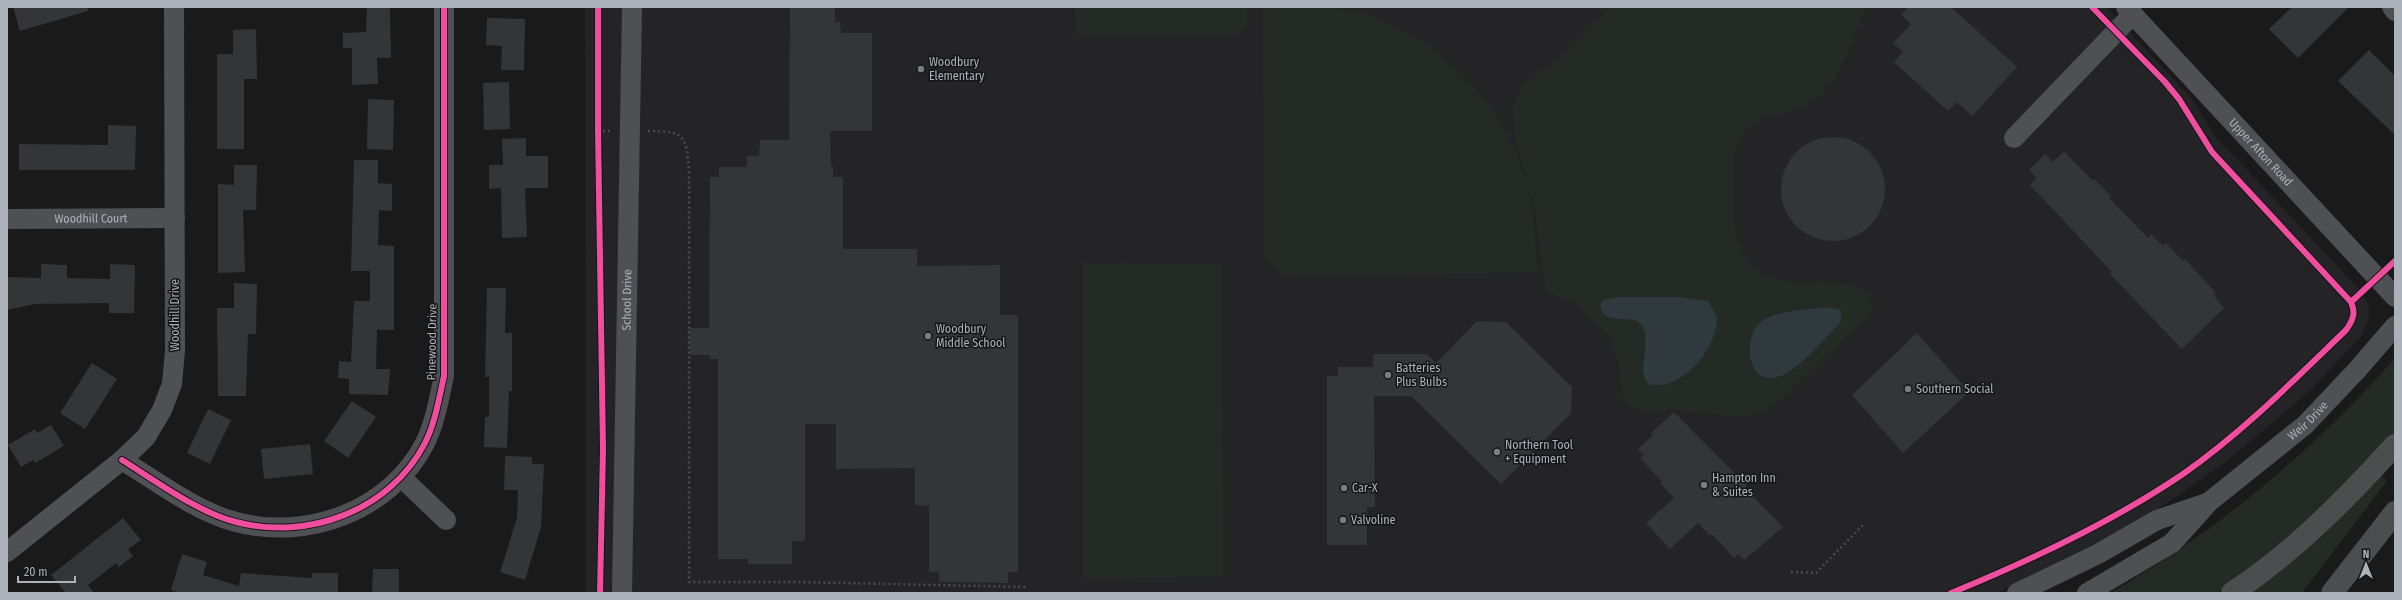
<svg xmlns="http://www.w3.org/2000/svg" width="2402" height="600" font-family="'Fira Sans Condensed',sans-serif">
<rect width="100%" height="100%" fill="#1a1a1a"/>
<path fill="#242426" d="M585 7H2106L2191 98 2217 138 2358 288 2368 304 2369 317 2362 335 2310 391 2223 464 2158 509 2119 532 2052 567 1996 593H586Z"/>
<g fill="#242b24" fill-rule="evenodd">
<path d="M1075 7H1247V23L1235 35H1076Z"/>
<path d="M1263 7C1290 7 1318 5 1345 10 1425 24 1500 97 1524 174 1534 205 1535 240 1537 273L1282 275 1264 257Z"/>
<path d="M1609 7H1867C1855 31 1841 75 1824 93 1791 126 1734 101 1734 167 1734 193 1731 223 1740 248 1763 310 1862 261 1872 304L1869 314 1862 322 1776 403 1759 413 1736 417 1681 410 1644 411 1629 407 1623 399 1619 363 1608 335 1576 302 1550 294 1546 291 1535 210 1514 134 1513 106 1516 97 1525 84 1571 48 1596 23ZM1617 297H1679L1717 323C1713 351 1685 386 1654 386 1651 378 1645 369 1644 362 1642 345 1655 323 1629 320ZM1832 307 1839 324C1824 339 1799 369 1780 377 1748 390 1741 336 1764 320 1782 308 1811 308 1832 307Z"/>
<path d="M1083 263 1222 264 1223 577 1083 578Z"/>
<path d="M2395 358V434L2320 512 2243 575 2217 593H2111C2219 529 2312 452 2395 358Z"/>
<path d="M2380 475 2387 481 2302 593H2247Z"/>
</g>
<g fill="#30393d">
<path d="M1617 297H1679L1708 301 1717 317C1718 348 1681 393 1649 384 1636 373 1651 343 1643 327 1635 311 1603 329 1600 305L1604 300Z"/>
<path d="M1827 307 1840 310 1842 316 1839 324C1826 337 1796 373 1778 377 1746 386 1742 336 1762 321 1780 309 1806 310 1827 307Z"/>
</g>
<g fill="#343536">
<path d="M13 7H87L88 11 20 31Z"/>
<path d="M367 7H390L391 58H377L378 84 352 85V48H343V33L366 32Z"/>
<path d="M790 7H835V22H840L841 33H872V131H830L831 166H833V177H843V249H917V266L1000 265V315H1018V572H1008V583L939 582V572H929V506L915 505V468L836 469V424H805V541H792V564H748V559H718V359H710V355H690L689 328H709L710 177H719V167H747V156H759L760 140H789Z"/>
<path d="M1908 7H1951L2017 67 1972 116 1957 102 1948 111 1894 62 1903 52 1893 43 1911 24 1901 15Z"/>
<path d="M2292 7H2349L2298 58 2269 29Z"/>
<path d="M487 18 525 19 524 70H501L502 46 486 45Z"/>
<path d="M256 29 257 79H244V149H217V54H233V30Z"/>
<path d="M2369 50 2395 76V135L2338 81Z"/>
<path d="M509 82 510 129 484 130 483 83Z"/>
<path d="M368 99 394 100 393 150 367 149Z"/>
<path d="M108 125 136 126 135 170H19V144L108 145Z"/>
<circle cx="1833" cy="189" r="52"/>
<path d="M526 138V156H548V188H525L527 237 502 238 501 188 489 189V165H503L502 139Z"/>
<path d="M2064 151 2092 180 2094 179 2111 196 2109 198 2148 238 2151 234 2163 246 2166 243 2183 261 2185 259 2215 292 2214 296 2224 308 2182 349 2110 274 2112 272 2030 185 2037 178 2029 170 2045 154 2053 162Z"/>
<path d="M354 160H378V183L392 184V211L379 210 378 245 394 246V330H377L376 369H390L388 395 349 394V379L338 378 339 361 351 362 354 301H370V271H351Z"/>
<path d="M234 165H257L256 210H243L245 272 218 273V184L234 185Z"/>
<path d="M41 264 67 265V278L110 279V264L135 265 134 313H109V303L35 304 7 310V277L41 278Z"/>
<path d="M234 283 257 284 256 334H248L246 396H218L217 308H234Z"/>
<path d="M487 288H506L505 333H512V391H509L507 448 484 447 485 417H489V377H485Z"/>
<path d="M1477 321 1506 322 1572 387 1571 413 1501 484 1411 396H1374L1375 507H1367V545H1327V376H1338V367H1373V354H1427L1436 363Z"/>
<path d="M1917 333 1969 392 1903 453 1852 395Z"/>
<path d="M92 363 117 379 85 429 60 413Z"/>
<path d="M352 401 376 417 348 458 324 441Z"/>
<path d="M208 409 231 420 210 464 187 453Z"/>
<path d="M1674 412 1747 486 1745 488 1783 527 1744 560 1738 554 1734 558 1712 534 1710 536 1698 523 1670 549 1646 523 1674 498 1660 483 1662 482 1640 458 1644 455 1638 449 1653 435 1651 433Z"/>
<path d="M51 425 64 446 35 463 33 460 21 467 8 445 35 429 37 433Z"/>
<path d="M310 444 313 474 264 479 261 449Z"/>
<path d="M505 456 532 457V464H544L541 527 525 580 500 572 517 518 518 490H504Z"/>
<path d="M123 518 141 540 128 549 133 556 119 567 116 563 88 585 94 593H66L51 575Z"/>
<path d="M182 554 207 562 203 575 239 586 241 573 312 578V573H338V593H181L171 590Z"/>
<path d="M373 569H399V593H372Z"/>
</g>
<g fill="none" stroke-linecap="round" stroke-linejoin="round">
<g stroke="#4a4c4e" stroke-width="2.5" stroke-dasharray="2 3" stroke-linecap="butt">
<path d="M598 131H611"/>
<path d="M648 131C685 131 686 135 689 170V582H796L1026 587"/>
<path d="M1791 572 1816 573 1863 525"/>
</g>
<g stroke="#4e5053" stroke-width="20">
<path id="s1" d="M2126 7 2395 297"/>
<path d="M2392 7 2395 11"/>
<path d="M2014 138 2133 14"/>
<path id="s2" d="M7 219 175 218"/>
<path d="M122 460C156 481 197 512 236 522 307 541 390 511 425 443 435 423 439 399 444 376V7"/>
<path d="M401 477 446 520"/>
<path d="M7 552 122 460 146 437 162 410 172 384 175 351 174 7"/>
<path id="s3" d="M622 593 632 7"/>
<path d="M2017 593 2098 554 2157 520 2207 503"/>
<path id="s4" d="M2087 593 2172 543 2209 502 2305 425 2357 370 2395 326"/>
</g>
<g stroke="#4c4d4f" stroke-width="22">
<path d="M2232 593C2294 552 2345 500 2395 445"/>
<path d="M2332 593 2395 512"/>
</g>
<defs>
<g id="cycleway">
<path d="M598 7V131L603 449 600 593"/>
<path d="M2351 302 2395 261"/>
<path d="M122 460C156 481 197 512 236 522 307 541 390 511 425 443 435 423 439 399 444 376V7"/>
<path d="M1951 593C2027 562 2115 520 2183 474 2243 432 2294 380 2346 330 2353 320 2356 313 2351 302L2212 152 2179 99 2165 82 2092 7"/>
</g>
</defs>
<use href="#cycleway" stroke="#141516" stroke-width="8"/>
<use href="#cycleway" stroke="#ef4d9e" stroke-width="6"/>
</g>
<g fill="#797d82" stroke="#141516" stroke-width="1.5">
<circle cx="921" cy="69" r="4"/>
<circle cx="928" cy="336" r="4"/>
<circle cx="1388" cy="375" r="4"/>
<circle cx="1908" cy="389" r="4"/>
<circle cx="1497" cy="452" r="4"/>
<circle cx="1704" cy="485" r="4"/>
<circle cx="1344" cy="488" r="4"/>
<circle cx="1343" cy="520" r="4"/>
</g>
<g text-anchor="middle" stroke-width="3" stroke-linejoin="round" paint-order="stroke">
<g font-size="12" fill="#acb2ba" stroke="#141516" text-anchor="start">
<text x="929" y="66">Woodbury<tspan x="929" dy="14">Elementary</tspan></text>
<text x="936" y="333">Woodbury<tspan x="936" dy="14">Middle School</tspan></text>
<text x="1396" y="372">Batteries<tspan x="1396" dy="14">Plus Bulbs</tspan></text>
<text x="1916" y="393">Southern Social</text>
<text x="1505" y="449">Northern Tool<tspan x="1505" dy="14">+ Equipment</tspan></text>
<text x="1712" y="482">Hampton Inn<tspan x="1712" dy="14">&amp; Suites</tspan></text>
<text x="1352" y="492">Car-X</text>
<text x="1351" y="524">Valvoline</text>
</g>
<g font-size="12" fill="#acb2ba" stroke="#141516">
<text dy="4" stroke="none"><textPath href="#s1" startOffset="198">Upper Afton Road</textPath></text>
<text dy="4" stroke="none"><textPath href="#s2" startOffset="84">Woodhill Court</textPath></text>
<text dy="4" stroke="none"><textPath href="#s3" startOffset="293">School Drive</textPath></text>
<text transform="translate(175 315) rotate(-90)" y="4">Woodhill Drive</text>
<text transform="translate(432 342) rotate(-89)" y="4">Pinewood Drive</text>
<text dy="4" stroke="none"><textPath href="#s4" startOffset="282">Weir Drive</textPath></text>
</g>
</g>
<rect width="2402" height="600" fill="none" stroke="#acb2ba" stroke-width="16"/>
<g transform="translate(2366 564)" stroke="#141516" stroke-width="3" paint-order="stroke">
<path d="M0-3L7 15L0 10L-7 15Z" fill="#acb2ba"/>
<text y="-6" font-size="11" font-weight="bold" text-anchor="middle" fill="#acb2ba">N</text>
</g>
<path d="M18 576v6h57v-6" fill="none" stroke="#acb2ba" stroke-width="2"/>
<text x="24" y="576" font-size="12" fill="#acb2ba" stroke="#141516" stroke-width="3" paint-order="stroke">20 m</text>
</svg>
